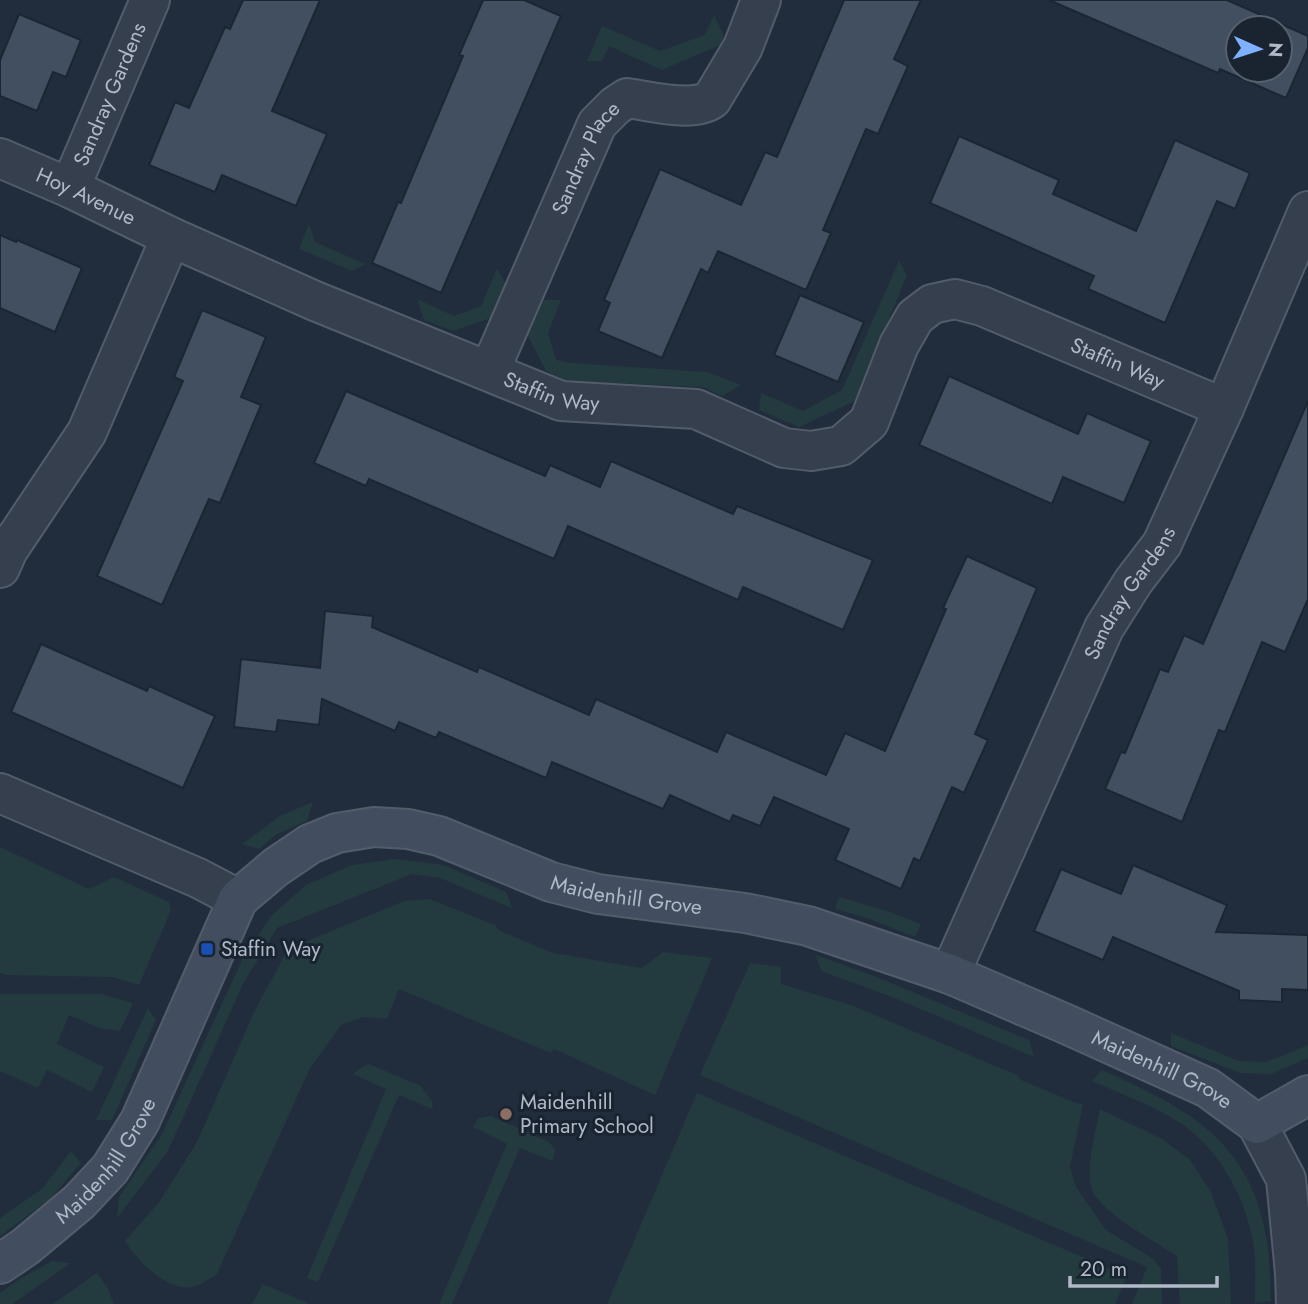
<svg xmlns="http://www.w3.org/2000/svg" width="1308" height="1304" font-family="Jost,sans-serif">
<rect width="100%" height="100%" fill="#212d3d"/>
<g fill="#233b3e">
<path d="M714 15 724 36 720 45 662 70 609 46 602 61H587L602 26 660 51 705 35Z"/>
<path d="M309 224 315 242 365 264 352 271 299 249Z"/>
<path d="M899 261 907 275 855 401 799 427 759 410 761 393 803 411 842 390Z"/>
<path d="M497 269 506 284 491 318 453 331 424 320 417 299 454 316 481 306Z"/>
<path d="M544 300H561L548 333 556 360 571 363 707 372 741 385 722 396 703 387 566 381 546 371 527 334Z"/>
<path d="M313 802 307 821 277 834 259 849 242 844 280 816Z"/>
<path d="M0 847 89 889 114 877 169 902 171 910 139 985 112 977 7 975 0 973Z"/>
<path d="M394 859 444 865 506 892 512 908 440 878 412 874 277 928 243 984 168 1151 117 1218 119 1197 162 1134 242 960 271 916 306 885 352 865Z"/>
<path d="M839 897 884 910 921 924 915 937 867 918 835 909Z"/>
<path d="M429 899 495 925 500 931 553 953 642 968 663 952 712 958 655 1095 554 1049 551 1053 399 989 387 1019 363 1017 341 1025 310 1068 217 1274C210 1278 200 1286 192 1287 168 1292 136 1260 125 1241L160 1201 197 1142 255 1010 288 949 404 901Z"/>
<path d="M816 955 874 976 1029 1040 1034 1057 897 999 821 971Z"/>
<path d="M750 963 781 967V984L851 1005 1017 1075 1021 1080 1076 1103 1083 1104 1070 1167 1076 1187 1106 1230 1152 1258 1161 1269 1162 1304H1132L1147 1267 700 1075Z"/>
<path d="M0 994H101L133 1003 120 1031 99 1028 69 1015 57 1044 104 1067 92 1092 47 1070 38 1088 0 1071Z"/>
<path d="M148 1008 156 1020 112 1120H96Z"/>
<path d="M1171 1033 1239 1061 1266 1062 1308 1045V1058L1271 1074 1240 1073 1171 1046Z"/>
<path d="M369 1064 421 1086 433 1103 432 1109 399 1095 318 1282 307 1278 386 1089 353 1074 362 1067Z"/>
<path d="M1102 1070C1187 1108 1252 1141 1267 1242 1270 1261 1270 1281 1271 1301L1255 1303C1255 1285 1256 1266 1254 1249 1249 1208 1227 1164 1197 1136 1170 1111 1125 1096 1092 1081Z"/>
<path d="M697 1093 1127 1276 1115 1304H607Z"/>
<path d="M1100 1109 1162 1139 1190 1160 1211 1192 1228 1239 1231 1304H1180L1177 1256C1157 1243 1099 1211 1092 1190 1085 1169 1096 1130 1100 1109Z"/>
<path d="M491 1116 549 1142 555 1150 553 1161 520 1148 452 1304H439L507 1144 473 1127 479 1118Z"/>
<path d="M71 1151 81 1163 50 1199 0 1236V1218L42 1189Z"/>
<path d="M52 1261 71 1263 12 1304H0V1293L21 1278Z"/>
<path d="M97 1273 107 1287 114 1304H53Z"/>
<path d="M263 1284 308 1303 307 1304H252Z"/>
</g>
<g fill="#414f61" stroke="#1c2633" stroke-width="2" fill-rule="evenodd">
<path d="M243 0H320L272 111 327 134 296 206 222 175 215 192 149 165 175 102 189 108 225 27 230 29Z"/>
<path d="M483 0H524L561 16 441 293 372 263 398 202 401 203 463 56 459 55Z"/>
<path d="M844 0H921L894 59 908 66 878 134 866 129 823 230 831 233 806 290 718 251 708 273 701 269 662 358 598 331 610 303 604 300 660 169 741 205 765 152 777 157Z"/>
<path d="M1049 0H1227L1308 36V48L1286 98 1220 69 1218 73ZM1238 28H1280V70H1238Z"/>
<path d="M19 14 81 40 66 77 53 72 37 111 0 96V60Z"/>
<path d="M959 136 1059 180 1053 194 1136 231 1175 140 1250 173 1235 209 1217 201 1165 323 1088 289 1094 276 930 203Z"/>
<path d="M0 235 16 242 17 240 82 268 55 332 0 308Z"/>
<path d="M800 295 864 322 838 382 774 355Z"/>
<path d="M202 310 266 337 241 397 261 405 220 503 209 499 162 605 97 576 183 381 174 377Z"/>
<path d="M949 376 1078 434 1087 413 1151 441 1124 503 1063 477 1052 504 919 445Z"/>
<path d="M346 391 545 476 550 465 600 487 611 461 733 514 737 506 873 560 843 630 743 587 738 600 568 526 554 559 369 479 366 486 314 463Z"/>
<path d="M1308 401V599L1285 652 1262 642 1225 732 1219 730 1182 822 1105 789 1121 752 1125 753 1160 669 1168 672 1184 635 1203 644Z"/>
<path d="M967 556 1037 588 975 734 988 740 964 793 952 787 920 861 914 858 901 889 835 860 849 829 774 797 760 826 733 815 730 822 670 795 663 809 552 762 546 778 439 732 436 738 399 722 395 731 322 699 319 725 278 720 276 732 234 727 241 659 320 668 325 611 373 616 372 627 477 672 479 667 589 715 596 699 717 752 726 732 826 775 845 733 885 751 946 609 943 608Z"/>
<path d="M41 644 147 691 149 686 215 716 183 788 11 712Z"/>
<path d="M1133 865 1227 905 1216 932 1308 935V990L1282 989V1002L1239 1000V991L1113 937 1103 960 1034 931 1061 869 1121 894Z"/>
</g>
<g fill="none" stroke-linecap="round" stroke-linejoin="round">
<defs>
<g id="street">
<path id="s1" d="M0 158 70 188 171 237"/>
<path id="s2" d="M70 188 150 0"/>
<path id="s3" d="M490 370 597 124 615 106 627 98C650 101 693 113 712 99L743 47 761 0"/>
<path id="s4" d="M0 568 8 550 87 432 171 237 315 301 561 401 696 409 784 448 811 451 841 446 869 422 899 345 915 317 932 304 955 299 982 306 1224 408"/>
<path d="M0 793 198 878 238 899"/>
<path id="s5" d="M950 974 1104 628 1133 582 1162 544 1224 408 1308 211"/>
<path d="M1257 1124 1286 1179 1295 1273 1296 1304"/>
</g>
<g id="secondary">
<path id="s6" d="M0 1264 25 1247 79 1202 110 1169 140 1121 238 899 276 867 310 844 337 833 374 827 408 829 439 836 551 882 598 894 745 913 808 926 950 974 1066 1024 1208 1088 1257 1124 1308 1095"/>
</g>
</defs>
<use href="#street" stroke="#535c6a" stroke-width="42"/>
<use href="#secondary" stroke="#535c6a" stroke-width="42"/>
<use href="#street" stroke="#353f4d" stroke-width="38"/>
<use href="#secondary" stroke="#424e60" stroke-width="38"/>
</g>
<rect fill="#1a4fb4" stroke="#1a2431" stroke-width="2.5" x="200" y="942" width="14" height="14" rx="3.5"/>
<circle fill="#8d6e63" stroke="#1a2431" stroke-width="2.5" cx="506" cy="1114" r="7"/>
<g text-anchor="middle" stroke-width="6" stroke-linejoin="round" paint-order="stroke">
<g font-size="21" fill="#b0b9c8" stroke="#1a2431">
<text dy="7" stroke="none"><textPath href="#s2" startOffset="102">Sandray Gardens</textPath></text>
<text dy="7" stroke="none"><textPath href="#s3" startOffset="233">Sandray Place</textPath></text>
<text dy="7" stroke="none"><textPath href="#s1" startOffset="94">Hoy Avenue</textPath></text>
<text dy="7" stroke="none"><textPath href="#s4" startOffset="1458">Staffin Way</textPath></text>
<text dy="7" stroke="none"><textPath href="#s4" startOffset="786">Staffin Way</textPath></text>
<text dy="7" stroke="none"><textPath href="#s5" startOffset="422">Sandray Gardens</textPath></text>
<text dy="7" stroke="none"><textPath href="#s6" startOffset="866">Maidenhill Grove</textPath></text>
<text dy="7" stroke="none"><textPath href="#s6" startOffset="1433">Maidenhill Grove</textPath></text>
<text dy="7" stroke="none"><textPath href="#s6" startOffset="150">Maidenhill Grove</textPath></text>
</g>
<g font-size="21" fill="#b0b9c8" stroke="#1a2431" text-anchor="start">
<text x="221" y="956">Staffin Way</text>
<text x="520" y="1109">Maidenhill<tspan x="520" dy="24">Primary School</tspan></text>
</g>
</g>
<g transform="translate(1259 49) rotate(93)"><circle r="33" fill="#1a2431" stroke="#56606d" stroke-width="2"/>
<path d="M0-5L12 26L0 18L-12 26Z" fill="#7eb1ff"/>
<text y="-10" font-size="19" font-weight="bold" text-anchor="middle" fill="#b0b9c8">N</text>
</g>
<path d="M1070 1276v10h147v-10" fill="none" stroke="#b0b9c8" stroke-width="3.5"/>
<text x="1080" y="1276" font-size="21" fill="#b0b9c8" stroke="#1a2431" stroke-width="5" paint-order="stroke">20 m</text>
</svg>
